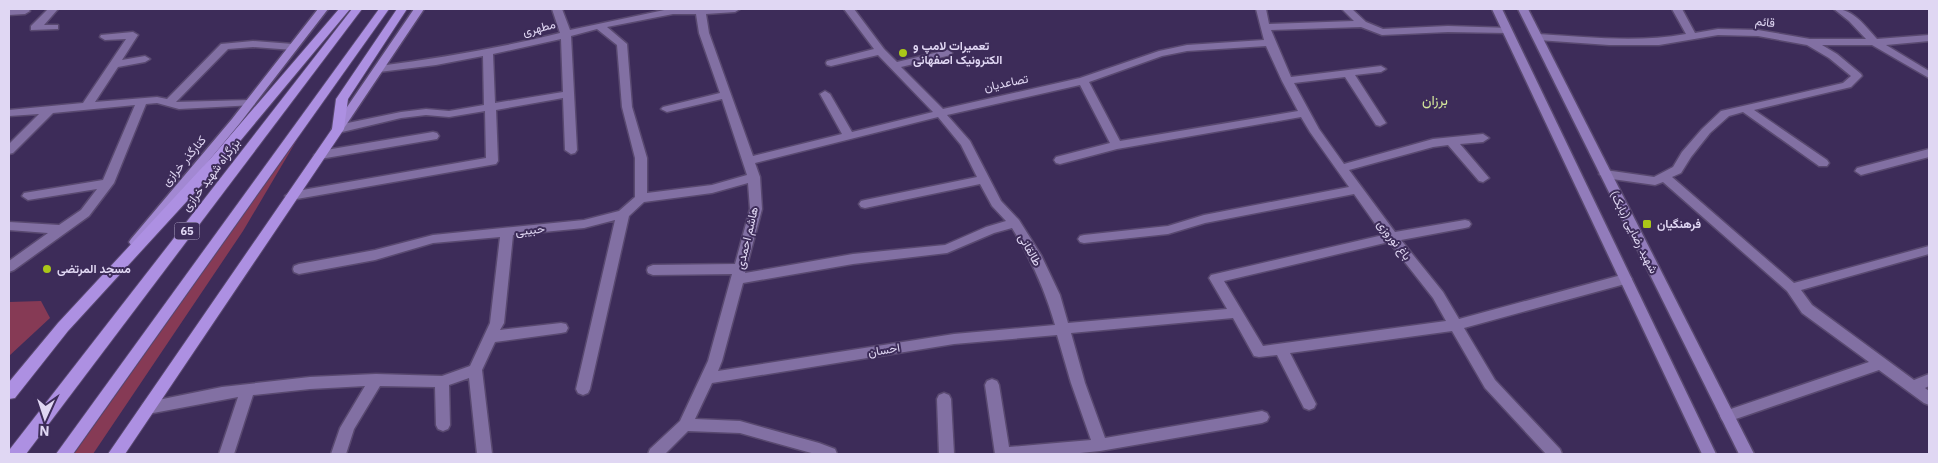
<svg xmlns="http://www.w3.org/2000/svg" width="1938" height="463" font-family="'IBM Plex Sans',Vazirmatn,sans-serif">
<rect width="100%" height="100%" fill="#3d2c59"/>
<g fill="#863a55">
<path d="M298 138 243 231 93 454H74Z"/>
<path d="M41 301 50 318 9 356V302Z"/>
</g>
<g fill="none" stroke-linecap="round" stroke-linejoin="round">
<defs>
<g id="minor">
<path d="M9 9H28L30 11 25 14 9 15Z"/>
<path d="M48 9H58L44 25H58V29L31 30V26Z"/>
<path d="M552 9H562L570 30 669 9H740L735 12 706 14 709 33 753 156 842 134 820 94 825 91 830 94 852 132 933 112 878 55 831 66 827 65 826 63 827 61 874 49 844 9H854L884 49 897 62 947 50 951 51 952 53 951 55 901 67 943 109 1080 78 1159 51 1187 45 1264 40 1256 9H1266L1269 24 1354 21 1342 9H1352L1366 22 1383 29 1448 26 1511 28V32L1507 33 1448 32 1382 35 1361 27 1271 30 1291 77 1381 66 1386 69 1381 72 1355 75 1386 123 1380 126 1376 125 1345 77 1294 83 1319 129 1344 164 1433 139 1483 134 1489 138 1483 142 1460 144 1489 178 1483 182 1479 181 1448 145 1433 147 1349 170 1395 232 1465 220 1469 221 1471 224 1469 227 1465 228 1401 240 1443 292 1459 319 1625 274 1630 276 1632 279 1630 282 1625 284 1464 328 1495 380 1560 449 1562 454H1546L1485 388 1452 331 1290 353 1316 404 1314 408 1309 410 1304 408 1277 355 1259 357 1254 356 1233 318 1071 333 1085 383 1105 438 1262 411 1267 413 1269 417 1267 421 1262 423 1100 451 1070 454H995L985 385 987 381 992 379 997 381 999 385 1009 447 1091 440 1071 383 1057 335 954 344 712 383 695 419 740 421 819 443 835 449 837 454H815L740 433 688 431 665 454H648L650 449 680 421 708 361 732 274 653 275 648 273 647 270 648 267 653 265 735 264 750 209 748 183 712 193 644 202 629 216 590 389 588 393 583 395 578 393 576 389 615 220 584 228 513 235 504 323 500 330 561 323 566 324 568 328 566 332 561 333 495 342 482 370 492 454H477L469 378 449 385 450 425 448 429 443 431 438 429 436 425 435 387 380 386 354 429 346 454H331L340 428 365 386 310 389 253 395 234 454H219L238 397 148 414 143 412 141 408 143 404 148 402 222 387 310 377 376 374 442 376 470 366 490 323 500 237 433 243 375 260 299 274 294 272 293 269 294 266 299 264 375 250 433 235 584 220 619 211 635 197V158L622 107 617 45 597 29 571 36 577 150 575 153 571 154 565 150 563 98 496 110 498 161 496 164 291 200 285 196 291 192 486 158 485 111 449 117 426 115 401 118 338 133 332 129 338 125 401 112 426 109 449 111 484 105 483 56 436 65 379 72 374 69 379 66C440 58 500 48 560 33ZM673 14H696L699 33 720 93 663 107 661 109 667 112 722 99 747 175 712 185 647 193V158L632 107 627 44 607 27ZM561 39 563 92 495 103 493 54ZM1266 46 1282 81 1298 111 1120 141 1089 82 1162 56 1187 51ZM1080 85 1110 143 1056 157 1054 160 1056 163 1060 164 1117 149 1301 117 1310 132 1349 187 1204 215 1168 226 1084 235 1080 236 1078 239 1080 242 1084 243 1168 234 1205 223 1354 194 1383 235 1211 275 1209 278 1227 309 1068 323 1060 295 1041 255 1019 220 1001 201 970 141 947 115ZM938 117 961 145 977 177 865 200 861 201 859 204 861 207 865 208 980 184 992 206 1006 221 986 227 945 245 853 254 745 273 762 209 760 177 755 163ZM1012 228C1031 259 1045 290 1055 325L954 334 718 371 722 361 743 283 853 264 947 253 994 233ZM1389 242 1433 298 1446 321 1263 346 1224 281Z"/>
<path d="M1672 9H1682L1695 33 1718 29 1758 30 1810 39H1866L1849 21 1834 9C1853 8 1865 26 1877 39L1929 35V41L1886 45 1929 71V78L1872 45H1822L1837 54 1861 74 1862 76 1851 87 1754 110 1827 160 1829 163 1827 166H1819L1743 112 1729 116 1710 133 1691 157 1681 173 1672 177 1794 283 1929 246V254L1801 290 1812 305 1914 380 1929 374V386L1925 388 1929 391V405L1924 403 1879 370 1727 422 1722 420 1720 416 1722 412 1869 362 1802 313 1787 291 1663 182 1655 185 1605 178 1599 174 1605 170 1654 177 1673 167 1682 152 1702 129 1721 111 1843 83 1851 76 1829 58 1807 45 1758 36 1718 35 1659 45H1609L1538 40 1533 37 1538 34C1588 37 1637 43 1686 34Z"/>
<path d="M133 32 138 35 122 60 145 56 150 59 145 62 118 67 95 102 157 97 167 99 221 44 253 41 293 44 298 47 293 50 253 47 228 49 176 102 250 100 255 103 254 105 179 109 157 103 146 104 114 183 89 216 14 270 9 272V261L48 233 9 230V222L59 225 81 210 97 189 28 200 22 196 24 193 103 180 135 105 53 113 13 153 9 154V144L39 114 9 116V110L83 103 126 39 105 40 100 37 101 35Z"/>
<path d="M433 132 437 133 439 136 437 139 320 159 314 155 320 151Z"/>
<path d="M1929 149V157L1861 175 1855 171 1857 168Z"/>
<path d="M944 393 949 395 951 399 954 454H939L937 399 939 395Z"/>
</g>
<g id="secondary">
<path d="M1492 9H1502L1716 454H1702Z"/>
<path d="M1518 9H1528L1754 454H1739Z"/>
</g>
<g id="primary">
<path d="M318 9H328L240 123 139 245H131L129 242 131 239 232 119Z"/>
<path d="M414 9H424L342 131H334L332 129Z"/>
</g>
<g id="trunk">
<path d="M339 9H350L221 164 68 331 15 398 9 399V382L58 323 211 158Z"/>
<path d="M352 9H362L26 454H9L10 449Z"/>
<path d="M379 9H389L73 454H56Z"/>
<path d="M397 9H407L348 99 344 129 125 454H108L332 129 336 99Z"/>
</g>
</defs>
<use href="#minor" stroke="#594970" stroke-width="3"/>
<use href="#secondary" stroke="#594970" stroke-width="3"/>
<use href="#primary" stroke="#594970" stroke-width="3"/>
<use href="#trunk" stroke="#594970" stroke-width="2"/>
<use href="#minor" fill="#8270a3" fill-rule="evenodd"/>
<use href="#secondary" fill="#927cbb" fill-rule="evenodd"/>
<use href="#primary" fill="#a288d2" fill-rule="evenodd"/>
<use href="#trunk" fill="#ad90e2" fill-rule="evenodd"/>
</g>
<g fill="#aac718" stroke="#3d2c59" stroke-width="2">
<circle cx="903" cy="53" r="5"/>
<rect x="1642" y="219" width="10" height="10" rx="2.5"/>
<circle cx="47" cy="269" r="5"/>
</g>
<g text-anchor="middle" stroke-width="4" stroke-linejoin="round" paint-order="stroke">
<rect fill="#3d2c59" stroke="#afa4c5" stroke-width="1" x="174.5" y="222.5" width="25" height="17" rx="4"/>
<g font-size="11" font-weight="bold" fill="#e0d7f3">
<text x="187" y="235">65</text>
</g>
<g font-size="12" fill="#e0d7f3" stroke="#3d2c59">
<text transform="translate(1765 22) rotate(7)" y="4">قائم</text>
<text transform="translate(539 28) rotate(-14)" y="4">مطهری</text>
<text transform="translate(1006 83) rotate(-12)" y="4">تصاعدیان</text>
<text transform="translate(184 161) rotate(-50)" y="4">کنارگذر خرازی</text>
<text transform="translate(211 175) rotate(-53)" y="4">بزرگراه شهید خرازی</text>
<text transform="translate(530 230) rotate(-6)" y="4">حبیبی</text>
<text transform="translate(1634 232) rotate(63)" y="4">شهید رضایی (بابک)</text>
<text transform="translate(747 238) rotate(-77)" y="4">هاشم احمدی</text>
<text transform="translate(1394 240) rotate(52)" y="4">باغ نوروزی</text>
<text transform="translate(1030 250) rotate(61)" y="4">طالقانی</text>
<text transform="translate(884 350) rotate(-9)" y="4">احسان</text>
</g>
<g font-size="12" font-weight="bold" fill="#e0d7f3" stroke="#3d2c59" text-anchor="start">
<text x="913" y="50">تعمیرات لامپ و<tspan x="913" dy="14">الکترونیک اصفهانی</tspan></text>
<text x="1657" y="228">فرهنگیان</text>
<text x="57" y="273">مسجد المرتضی</text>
</g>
<g font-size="14" fill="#d4e79b" stroke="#3d2c59">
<text x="1435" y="105">برزان</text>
</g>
</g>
<rect width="1938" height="463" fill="none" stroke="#e0d7f3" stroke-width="20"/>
<g transform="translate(45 418) rotate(183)" stroke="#3d2c59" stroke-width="4" paint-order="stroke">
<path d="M0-4L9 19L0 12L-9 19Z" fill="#e0d7f3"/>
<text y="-8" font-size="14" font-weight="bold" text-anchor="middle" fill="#e0d7f3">N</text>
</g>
</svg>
